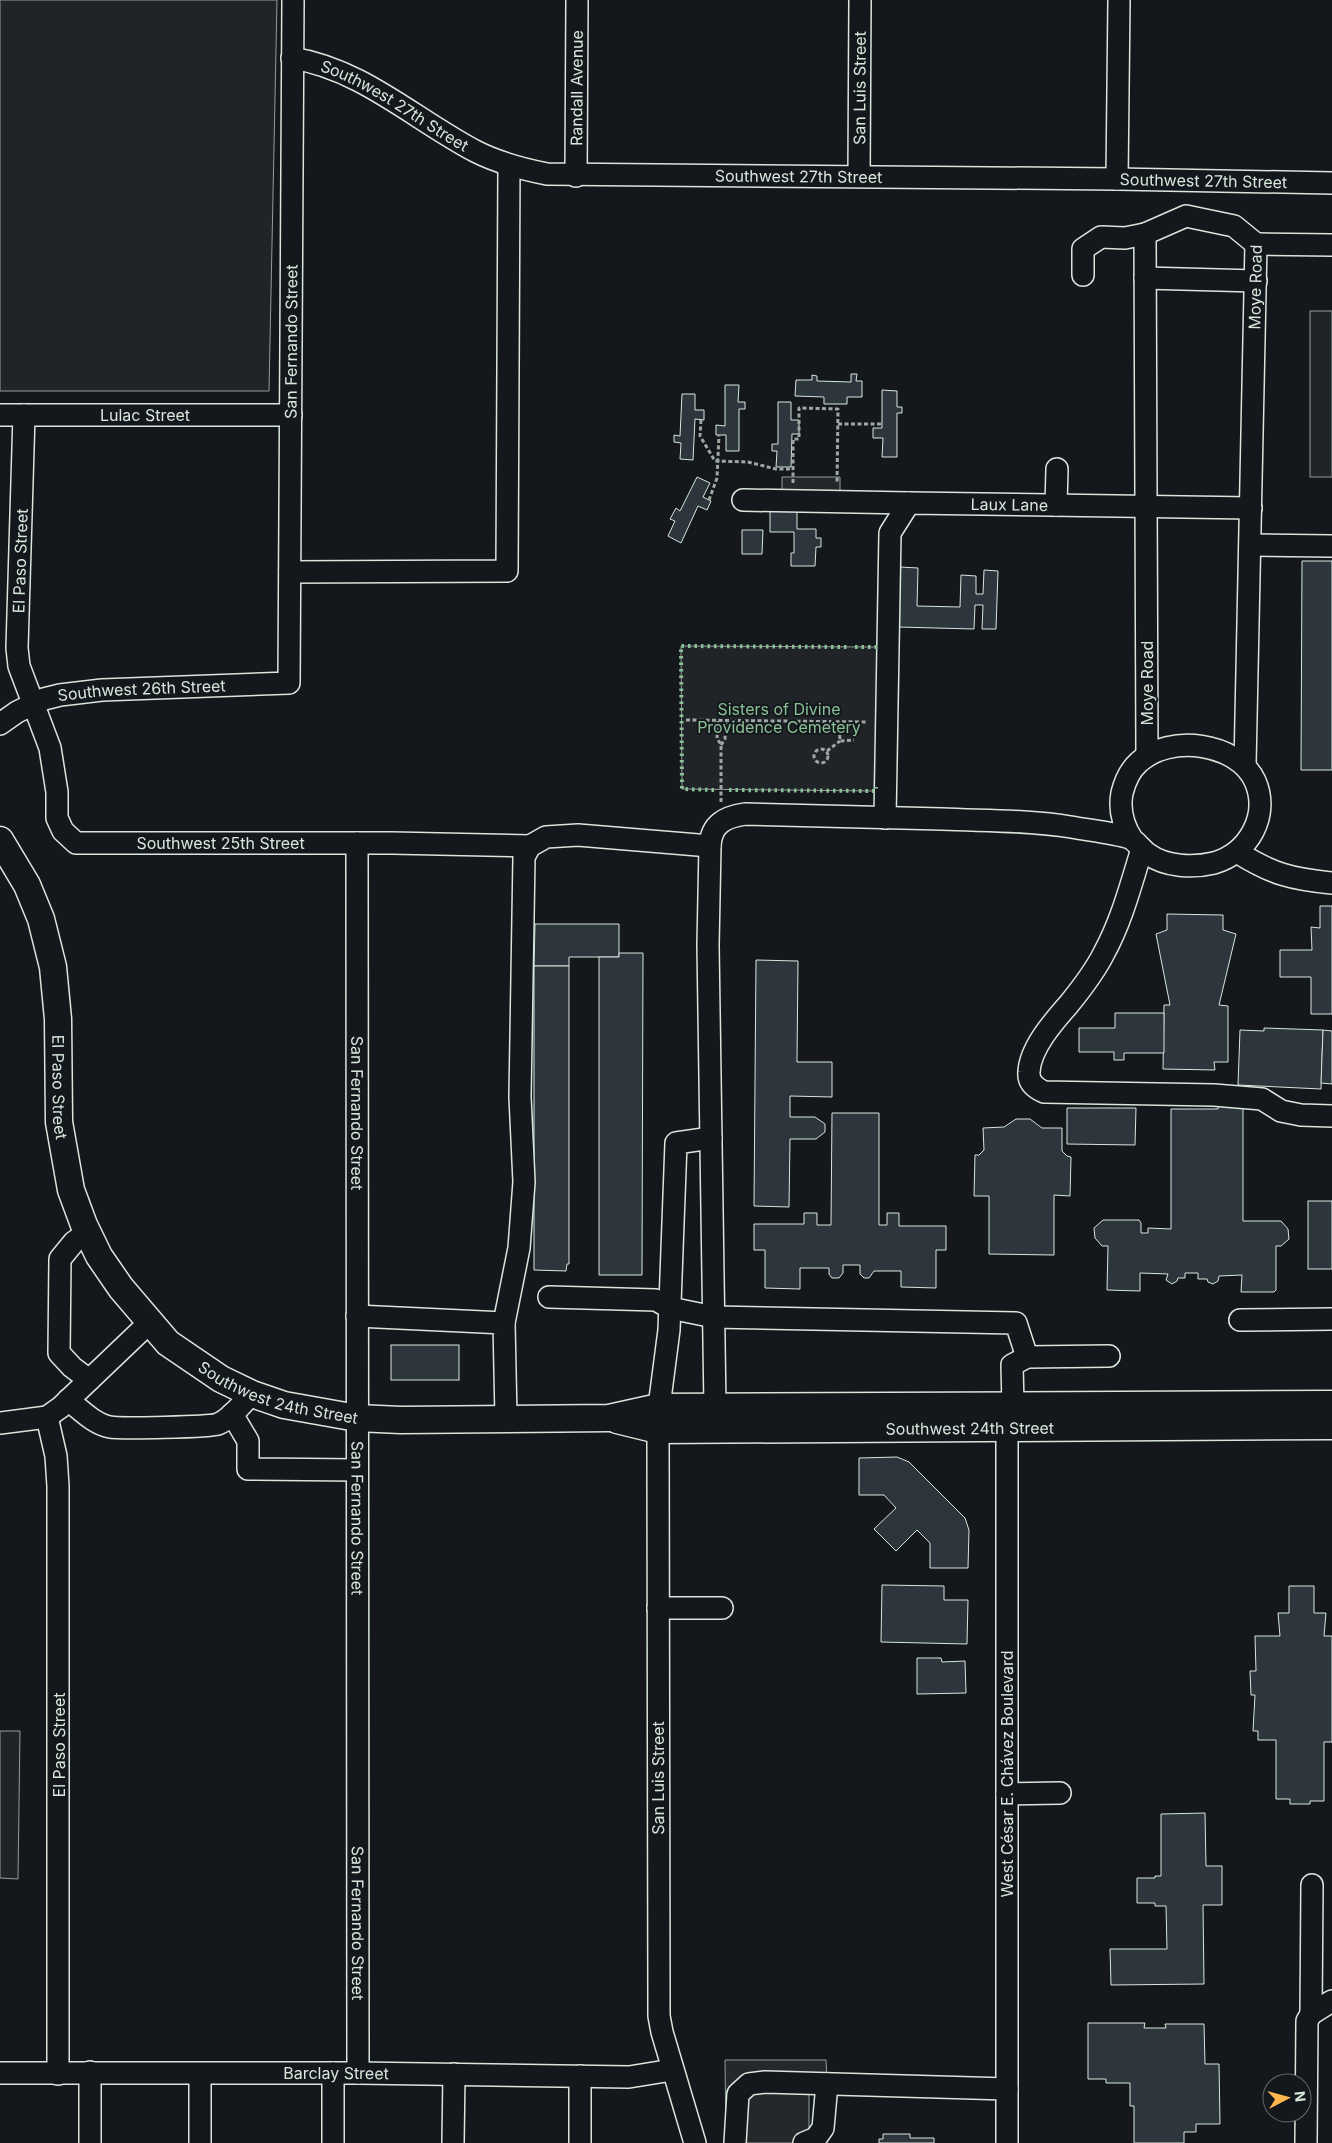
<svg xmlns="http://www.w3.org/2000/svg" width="1332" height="2143" font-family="Inter,sans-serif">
<rect width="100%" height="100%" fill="#14181c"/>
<g fill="#202428" stroke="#939e99">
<path d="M0 0H277L269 391H0Z"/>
<rect x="1310" y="311" width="22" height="166"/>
<path d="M681 646 877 647 876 791 682 789Z"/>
<path d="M0 1731H20L18 1879 0 1878Z"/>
</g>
<g fill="#24282b" stroke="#939e99">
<path d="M782 477H840V502L782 501Z"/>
<path d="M725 2060H826L827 2079H809V2143H726Z"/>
</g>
<g fill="#2c363c" stroke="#d8e6dc">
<path d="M851 374H857L856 381H862V397H847V404H824V397L795 396 796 380H812V375L817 376V381L851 382Z"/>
<path d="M725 385H739L738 402H745V409H739V451H726V435H716V425L725 426Z"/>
<path d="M882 390 897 391V407H902V413H897V457H882L883 438H873V428H882Z"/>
<path d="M682 394H695V410H704V420L695 419 693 460 680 459 681 443 674 442V435L680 436Z"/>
<path d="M778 402H791V420H799V434H792L791 467H776L777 451H772V444H778Z"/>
<path d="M697 477 710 483 703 497 711 501 707 510 698 506 681 543 668 536 675 521 670 519 676 508 680 511Z"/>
<path d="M770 507H797V529H816V538H821V547H816L815 566H791V553H794V532H770Z"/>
<path d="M742 530H763L762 554H742Z"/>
<path d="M1302 561H1332V770H1301Z"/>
<path d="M900 567 918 568 917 606 960 607 961 575 976 576V594H983L984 570 998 571 996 629H982L983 605H975L974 629 898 627Z"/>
<path d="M1320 906H1332V1014H1311V977H1280V950H1312L1311 927 1320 928Z"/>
<path d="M1167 914 1223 915V930L1236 934 1219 1005 1228 1006V1062H1214L1215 1070 1163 1069 1164 1005H1170L1156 934 1167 930Z"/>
<path d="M535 924H619V957H569V966H534Z"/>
<path d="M619 953H643L642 1275H599V957H619Z"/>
<path d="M756 960 798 961 797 1062H832V1097L790 1096V1117H815L825 1124V1132L816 1139H790L789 1207 754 1206Z"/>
<path d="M534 966H569V1264H567L566 1271 534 1270Z"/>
<path d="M1115 1013H1164V1053H1124V1060H1114V1052H1079V1028H1115Z"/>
<path d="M1264 1028 1323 1030 1321 1089 1238 1085 1240 1030 1264 1031Z"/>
<path d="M1323 1030 1332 1031V1084L1321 1083Z"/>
<path d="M1219 1101H1243V1221H1281L1288 1229 1289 1239 1281 1246H1276V1290L1274 1292H1241L1242 1275 1219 1276 1218 1281 1213 1284 1208 1282 1207 1279H1198V1273H1185V1278H1178L1177 1281 1172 1284 1166 1280 1168 1274 1140 1273V1291L1107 1290 1108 1246H1102L1095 1238 1094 1228 1103 1220H1139L1141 1223V1233H1148V1228L1171 1229V1109H1218Z"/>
<path d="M1067 1108H1136L1135 1145 1067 1144Z"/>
<path d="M832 1113H879V1225H887V1213H899V1226H946V1250H936V1288L901 1287V1271H874L869 1278H864L860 1274V1265H843V1273L839 1278H832L829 1274V1268H800V1289L765 1288V1250H754V1224H804V1213H817V1225H831Z"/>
<path d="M1016 1119H1030L1042 1128H1062V1151L1067 1156 1071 1157 1070 1196 1054 1195V1255L989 1254V1196H974L975 1155H979L984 1150 983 1128 1004 1127Z"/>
<rect x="1308" y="1201" width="24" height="68"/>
<rect x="391" y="1345" width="68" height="35"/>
<path d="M897 1457 909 1462 965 1518 969 1530 968 1568H930V1543L917 1530 896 1551 874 1529 896 1508 884 1495H859V1458Z"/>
<path d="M882 1585 944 1586V1600H968L967 1644 881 1642Z"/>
<path d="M1289 1586H1314V1613H1326L1324 1636H1332V1742H1324V1801H1310V1804H1290V1799H1276V1740H1258V1731H1253L1255 1695H1251L1250 1671H1256L1255 1636H1280L1278 1613H1289Z"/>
<path d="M917 1658H941L942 1662 965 1661 966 1693 917 1694Z"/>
<path d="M1205 1813 1206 1866H1222V1905H1203L1204 1984 1111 1985 1110 1949H1167L1166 1906H1155V1903H1137V1878H1155V1876H1161V1814Z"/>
<path d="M1088 2023H1145L1144 2028H1166L1165 2024H1204L1205 2064H1219L1220 2124H1196V2132H1184V2143H1134V2106H1130V2083H1106V2079H1088Z"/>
<path d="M883 2134H910V2138H934V2143H879V2139H883Z"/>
</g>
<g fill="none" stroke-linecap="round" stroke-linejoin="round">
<defs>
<g id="minor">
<path id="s1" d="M292 58C362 69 414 119 475 151 498 163 522 169 547 174L1117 179 1332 183"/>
<path id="s2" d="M576 176 577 0"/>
<path id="s3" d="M859 176 860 0"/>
<path d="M1117 179 1119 0"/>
<path d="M1256 244 1332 245"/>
<path d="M1083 275V249L1101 237 1125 238 1145 234"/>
<path d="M1145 278 1256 281"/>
<path id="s4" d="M0 415H291"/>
<path id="s5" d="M24 415 17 648 19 666 50 748 57 792V818L63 831 76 843H392L530 846"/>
<path d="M743 500 909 503"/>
<path d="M1056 505 1057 469"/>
<path d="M1250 545 1332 546"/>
<path d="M290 572 507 571 509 166"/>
<path id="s6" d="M0 724 17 712 44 699 60 695 102 690 289 683 293 0"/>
<path d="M1147 756 1145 234 1186 216 1234 226 1256 244"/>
<path id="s7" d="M1245 765 1256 244"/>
<path id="s8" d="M885 818 890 533 909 503 1251 508"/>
<path id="s9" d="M357 843 358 2073"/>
<path d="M1142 849C1131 884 1122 920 1104 953 1095 971 1082 988 1069 1004 1054 1021 1030 1048 1029 1072 1028 1082 1035 1088 1044 1092L1214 1095 1262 1099 1281 1111 1301 1115 1332 1116"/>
<path d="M1237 852C1272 874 1291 879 1332 883"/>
<path d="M87 1233 74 1242 60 1259 59 1353 72 1367 89 1380"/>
<path d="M549 1297 656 1300 670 1308 714 1317 1016 1323 1027 1357"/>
<path d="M357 1316 504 1323 506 1418"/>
<path d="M1240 1320 1332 1319"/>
<path d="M504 1323 519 1248 524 1182 520 1097 524 857 530 846 546 837 578 835 710 846"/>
<path d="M68 1400C81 1410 94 1424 110 1427 119 1429 210 1427 218 1424 231 1419 242 1403 252 1394"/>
<path d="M1013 1405 1012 1365 1027 1357 1109 1356"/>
<path d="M715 1408 708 945 710 846C711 824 725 817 745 814 810 816 876 817 942 819 985 821 1028 820 1071 827 1087 830 1115 833 1130 838 1136 841 1142 850 1148 854 1166 867 1193 868 1214 863 1249 853 1270 815 1255 781 1237 742 1169 734 1139 762 1130 770 1125 781 1122 793 1119 809 1123 825 1132 839"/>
<path d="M1007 1413V2143"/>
<path d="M232 1414 248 1441V1469L357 1470"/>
<path d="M47 1417 56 1456 58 1486V2074"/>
<path d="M0 1423 47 1417 61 1407 149 1323"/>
<path d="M658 1608H722"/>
<path d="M1007 1794 1060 1793"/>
<path d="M1311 2014 1312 1885"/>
<path d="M90 2072V2143"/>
<path id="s10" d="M0 2073H358L629 2077 672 2070"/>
<path d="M200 2074V2143"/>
<path d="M333 2143V2073"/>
<path d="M453 2143 454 2074"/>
<path d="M580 2143V2076"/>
<path d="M695 2143 662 2032 659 2016 658 1430 659 1407 669 1330 676 1143 711 1138"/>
<path d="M735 2143 738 2094 749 2084 765 2082 1007 2089"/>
<path d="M804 2143 816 2138 823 2128 827 2084"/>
<path d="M1306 2143 1307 2021 1311 2014 1332 2001"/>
</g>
<g id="major">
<path id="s11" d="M0 840 27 885 41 919 53 967 58 1019 59 1122 71 1190 84 1225 99 1256 121 1288 168 1343 221 1379 252 1394 284 1405 357 1418 401 1420 609 1418 659 1407 1332 1404"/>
<path id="s12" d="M617 1420 658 1430 1332 1426"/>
</g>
</defs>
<use href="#minor" stroke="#d8e6dc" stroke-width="24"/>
<use href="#major" stroke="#d8e6dc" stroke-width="29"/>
<g stroke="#9da8a2" stroke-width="3" stroke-dasharray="4 2.5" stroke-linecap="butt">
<path d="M701 420 700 436 715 461 748 462 776 469H793"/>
<path d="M838 424H882"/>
<path d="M793 483V439H799V408L838 409 837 484"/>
<path d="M709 500 717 478 719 435"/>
<path d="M686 720 868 722"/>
<path d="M718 721 717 738 721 745V802"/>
<path d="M839 722 840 741 854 740"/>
<path d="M721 745 725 739 726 721"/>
<circle cx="821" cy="756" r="7"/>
<path d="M827 751 840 741"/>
</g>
<use href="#minor" stroke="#14181c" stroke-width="21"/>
<use href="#major" stroke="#14181c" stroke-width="26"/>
<g stroke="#8ac095" stroke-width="4" stroke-dasharray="2.5 4" stroke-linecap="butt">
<path d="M855 647H877V650"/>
<path d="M714 790 682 789 681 646 847 647"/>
<path d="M729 790 876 791V787"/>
</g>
</g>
<g text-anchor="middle" stroke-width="4" stroke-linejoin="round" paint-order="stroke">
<g font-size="16" fill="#d8e6dc" stroke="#14181c">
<text dy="6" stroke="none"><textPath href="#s2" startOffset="88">Randall Avenue</textPath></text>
<text dy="6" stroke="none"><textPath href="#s3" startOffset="88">San Luis Street</textPath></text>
<text dy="6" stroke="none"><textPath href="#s1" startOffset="114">Southwest 27th Street</textPath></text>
<text dy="6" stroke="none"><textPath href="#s1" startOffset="534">Southwest 27th Street</textPath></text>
<text dy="6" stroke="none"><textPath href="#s1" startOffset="939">Southwest 27th Street</textPath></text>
<text dy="6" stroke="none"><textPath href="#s7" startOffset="478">Moye Road</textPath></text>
<text dy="6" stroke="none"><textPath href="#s6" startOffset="638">San Fernando Street</textPath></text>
<text dy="6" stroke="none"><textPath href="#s4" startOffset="145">Lulac Street</textPath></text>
<text dy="6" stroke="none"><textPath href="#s8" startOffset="421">Laux Lane</textPath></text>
<text transform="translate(20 561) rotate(-88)" y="6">El Paso Street</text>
<text transform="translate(1147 683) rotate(-90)" y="6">Moye Road</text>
<text dy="6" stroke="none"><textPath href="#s6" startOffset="149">Southwest 26th Street</textPath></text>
<text dy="6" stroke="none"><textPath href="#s5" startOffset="586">Southwest 25th Street</textPath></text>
<text dy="6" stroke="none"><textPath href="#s11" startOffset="259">El Paso Street</textPath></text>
<text dy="6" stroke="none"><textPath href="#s9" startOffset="270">San Fernando Street</textPath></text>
<text dy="6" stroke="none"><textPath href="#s11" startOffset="669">Southwest 24th Street</textPath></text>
<text dy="6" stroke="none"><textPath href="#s12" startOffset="354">Southwest 24th Street</textPath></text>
<text dy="6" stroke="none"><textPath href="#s9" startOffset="675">San Fernando Street</textPath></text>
<text transform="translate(59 1745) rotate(-90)" y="6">El Paso Street</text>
<text transform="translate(1007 1774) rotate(-90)" y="6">West César E. Chávez Boulevard</text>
<text transform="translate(658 1778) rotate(-90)" y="6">San Luis Street</text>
<text dy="6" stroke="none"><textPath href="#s9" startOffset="1080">San Fernando Street</textPath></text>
<text dy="6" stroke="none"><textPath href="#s10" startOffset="336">Barclay Street</textPath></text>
</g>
<g font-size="16" fill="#8ac095" stroke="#14181c">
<text x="779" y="715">Sisters of Divine<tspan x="779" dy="18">Providence Cemetery</tspan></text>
</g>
</g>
<g transform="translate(1287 2098) rotate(84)"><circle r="24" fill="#14181c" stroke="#626a69"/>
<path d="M0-4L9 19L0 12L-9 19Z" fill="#ffb74d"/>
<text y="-8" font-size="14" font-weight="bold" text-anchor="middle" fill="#d8e6dc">N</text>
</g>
</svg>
